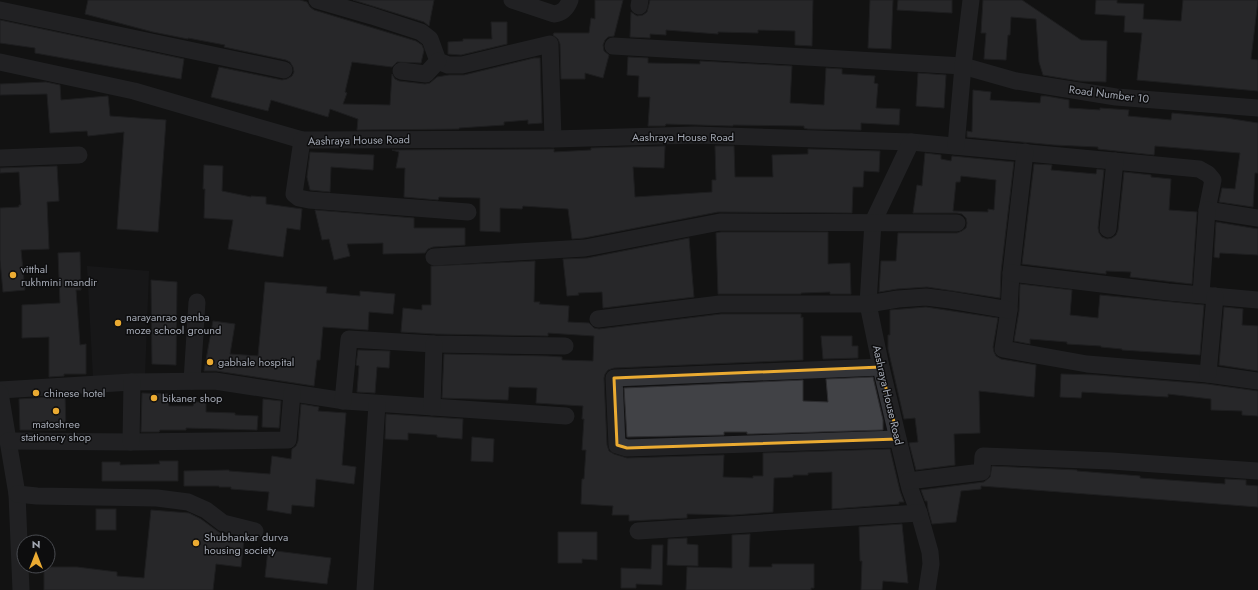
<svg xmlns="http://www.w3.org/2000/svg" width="1258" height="590" font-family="Jost,sans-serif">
<rect width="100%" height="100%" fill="#121213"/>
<path fill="#1e1e20" d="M87 266 149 271 145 375 93 377Z"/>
<g fill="#414246" stroke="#2c2c2f" fill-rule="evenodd">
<path d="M88 0H300L307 2 310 7 314 10 416 41 422 45 424 50 421 63 397 62 392 67 352 62 345 92 347 93 343 104 390 105 392 74 395 79 399 81 425 84 430 83 437 77 449 75H464L534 58H540L542 123 528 124V120L504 122V125L459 128V129L357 130 358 119 330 109 328 117 271 100 268 111 211 97 219 67 282 80 287 79 292 76 294 72 293 67 290 62 286 60 224 47 225 45 188 38V39L153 32 85 14Z"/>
<path d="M353 0H434L429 26 424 22Z"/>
<path d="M595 0H623L614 36 608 37 605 40 603 45 604 51 609 55 603 78 585 73V79H561L560 44 558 39 553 35 554 33H589L591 18 595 19Z"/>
<path d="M650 0H813L812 46 795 45V31L758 30V33L718 32V34L666 30V35L650 34V38L630 37 631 12 637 16 643 15 647 12Z"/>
<path d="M870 0H893L891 49 868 48Z"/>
<path d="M898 0H952V13L897 10Z"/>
<path d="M983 0H1022L1081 40 1107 41 1106 82 1079 81 1043 75 1039 62 1036 19 1011 17 1010 35H1008L1006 60 984 59 986 33H981Z"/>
<path d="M1096 0H1117V3L1144 4 1143 19 1181 21 1183 0H1258L1251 59 1258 60V91L1137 80 1142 33 1124 32 1125 16 1095 14Z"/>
<path d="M0 20 184 59 181 79 35 53V48L0 43Z"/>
<path d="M491 22H507V44L461 55 448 54V42L463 41V39H492Z"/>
<path d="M628 57 648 58V63L700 64V61L792 66 790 103 824 105 826 68 842 69V74L875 76 874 83 878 84 876 108 900 109 899 125 861 123V130L808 129 804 128V126L733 125V126L666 124 665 126H648L650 97H638L639 76 627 75Z"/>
<path d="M918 73 946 75 944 108 916 106Z"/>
<path d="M46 82 60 85 61 100 108 96 110 116 166 120 158 232 117 229 124 132 88 136 87 131 50 133 47 94 0 95V84Z"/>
<path d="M973 90 991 92 990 100 1040 103 1041 96H1046L1069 100V108L1100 110V108L1129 110 1128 116 1171 120 1172 113 1226 118 1258 123V173H1255L1253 207 1219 202 1222 188 1235 189 1240 153 1155 146 1154 155 1098 149V147L1054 145 967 137V131L972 132Z"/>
<path d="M665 146 664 168 633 167 635 197 712 192V180H716L715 146H734L735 177H773L772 155 808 154V149L880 151 879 172 864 171 863 187H853L852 213 718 212 584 238 572 239 568 209 523 206 522 209 500 208V232L480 231V198L439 197 438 200 404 197 405 168H396L399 152 392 150 554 149V152L591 150V148Z"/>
<path d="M310 152 374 155 373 170 331 167 330 192 310 190 307 177Z"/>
<path d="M925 153 941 155V159L951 161 952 156 1014 162 1001 272 1000 298 927 287 897 289 879 292 881 261H896L898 233H957L962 231 966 228 967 223 966 218 962 214 957 213H913L917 185 922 186ZM961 176 996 180 994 210 988 209V212L953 211 956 182H960Z"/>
<path d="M1034 164 1052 165 1051 170 1096 174 1097 169 1104 170 1098 228 1099 233 1102 237 1107 239 1112 238 1116 235 1118 230 1124 172 1151 175V177L1171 179 1169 210 1197 212 1192 284 1130 277 1131 272 1106 271V274L1097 273 1022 264Z"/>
<path d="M204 165 223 166 222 191 251 197V196L266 197V204L302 209 300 230 287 228 283 257 228 249 233 220 204 218 205 189H203Z"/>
<path d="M57 166 59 201 47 202 49 249 21 250 25 290 3 292 0 260V208L19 207V205H21L19 172 0 173V168Z"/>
<path d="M315 210 414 218V228H465V245L433 247 428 249 425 253 383 254V243L347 244 350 256 334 260 329 239 322 240Z"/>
<path d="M1216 222 1258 229V255L1220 253 1219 258 1214 257Z"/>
<path d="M721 232H828V264L850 263 851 294H830V292L801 293V294H718L716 233Z"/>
<path d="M689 238 694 297 603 308 602 292 578 293 579 295 567 296 563 259 587 258Z"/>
<path d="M80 252 81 290H76L80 345 86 344V374H64V376L49 377V337L22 338V305L60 303 58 253Z"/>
<path d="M535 261 534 302H540L539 304 569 306 568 322 589 323 594 328 599 329 721 314H801V318L803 317V360L614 368 608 370 605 374 604 378 607 445 609 451 614 454 627 458 724 455 723 477 753 478V476H763V453L890 449 900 491 904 502H899V504L832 509V472L808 473V475H793V477L774 478 773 512 733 515 687 514V518L629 521V515H612L613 506 581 504 582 479H584L586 450H582L584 419H582L583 406 536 403 537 388 509 387 508 400 442 398 444 354 547 356 562 357V360L593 361 594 336 548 333V336L436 334 401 332 403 308 422 310V305H431V266Z"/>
<path d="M151 280 177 282 176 365 152 364Z"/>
<path d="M265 282 327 287 326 293 360 296V291L395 294 393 314 369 312 368 330 323 327 320 360H317L314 386 216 371H204L213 321 235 324 230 354 258 356Z"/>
<path d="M1020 284 1072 290 1070 315 1098 318 1100 295 1204 305 1200 355 1122 350V349L1101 347V346L1067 344V342L1030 339V344L1014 341 1019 311Z"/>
<path d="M926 307 998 318 993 347 994 352 996 356 1001 359 1036 365 1034 397 979 391 980 433 954 434 955 465 916 470 909 443 918 442 915 418 904 419 888 349V335H890V310Z"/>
<path d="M1224 307 1243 309 1242 325 1258 326V371L1219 365Z"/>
<path d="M821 336H852V346H858V358L823 359Z"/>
<path d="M358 350 390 351 389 368 377 367 375 393 357 392 359 366 356 365Z"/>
<path d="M1061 374 1096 375 1207 384 1258 391V416L1242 415V411L1211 410V399L1168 394V397L1082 392 1081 398 1060 397Z"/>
<path d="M873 377 883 420V430L752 434H747V432H724V435L627 437 624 388 803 380V401L828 402 826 379Z"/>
<path d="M142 393 168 394 169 406H193L194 402H206V412L235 413V415L258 416 257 430 186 428V430H160L159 432H141Z"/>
<path d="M65 396 66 430H20L19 399Z"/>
<path d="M263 399 281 401 279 428 262 427Z"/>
<path d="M301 404 319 407 318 411 346 413 342 465 356 467 354 484 316 479 314 507 292 505 291 514 267 510 269 492 231 489V487H219V486H184V471L229 470V471L270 474 272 456 291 459 292 449 296 446 298 441Z"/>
<path d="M386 414 463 419 462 439 437 437V435L408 433V440L385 439Z"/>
<path d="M472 437 494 439 493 462 471 461Z"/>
<path d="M159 461H178V481H102V462H120V465L160 464Z"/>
<path d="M992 466 1077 470V471L1140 476V478L1225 484V479L1246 480V485L1258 486V507L981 486V489L961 491 956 522 932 524 928 509 927 501H925L921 490 984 482 990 477Z"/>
<rect x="96" y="509" width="20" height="21"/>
<path d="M151 510 189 513 201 519 220 533 244 539 241 567 216 564 213 590H44V567H77L117 572V576L144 578Z"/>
<path d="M902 524 908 583 883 581 882 590H861L862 561H860L859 527Z"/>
<path d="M558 532H597V560L582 559V563H558Z"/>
<path d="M750 534 749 567H772V564H814V588H811V590H686L687 567 732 568V535Z"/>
<path d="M687 538V544L698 545V566L667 565 668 539Z"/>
<path d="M652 545H663L662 585 636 584V588H621V568L651 569Z"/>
<path d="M268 550 331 558 327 584 265 577Z"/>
</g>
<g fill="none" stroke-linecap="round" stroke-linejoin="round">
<g stroke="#333438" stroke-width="17">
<path d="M317 0 372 16 421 32 430 39 438 61 448 65H462L550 44 553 139"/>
<path d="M512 0 554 14C563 13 567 8 570 0"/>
<path d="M639 6 640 0"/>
<path d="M0 10 284 70"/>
<path d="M613 46 963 66 1016 81 1116 97 1258 108"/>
<path d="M0 62 134 91 302 140 553 139 695 135 911 142 1199 169 1208 174 1213 180 1207 210 1258 218"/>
<path d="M401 71 426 74 438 61"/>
<path d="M302 140 294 194 299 198 309 200 468 212"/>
<path d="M911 142 873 222 868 304 881 367 910 489 919 513 930 552 931 564 927 590"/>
<path d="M956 146 963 66 971 0"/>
<path d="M1025 152 1011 273 1009 310 1003 349 1087 364 1208 374 1258 381"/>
<path d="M0 158 79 155"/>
<path d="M1108 229 1115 161"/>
<path d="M434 257 585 248 720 222 957 223"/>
<path d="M1011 273 1168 292 1258 300"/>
<path d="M1201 294 1207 210"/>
<path d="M598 319 720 304H868L898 299 926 297 950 300 1009 310"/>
<path d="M881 367 614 378 617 445 627 448 898 439"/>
<path d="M1208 374 1215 296"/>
<path d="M192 381 197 302"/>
<path d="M0 390 132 382 215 381 345 401 566 416"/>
<path d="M0 393 17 494 21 590"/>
<path d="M343 401 349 339 434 344 565 346"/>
<path d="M432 407 434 344"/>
<path d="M8 441 131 442 288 440 292 393"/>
<path d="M131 442 132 382"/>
<path d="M908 481 982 472 983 456 1111 461 1258 471"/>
<path d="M17 494 37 496 157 498 188 502 206 510 223 523 255 531"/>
<path d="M638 531 919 513"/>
<path d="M365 590 377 404"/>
</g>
</g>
<path d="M0 0H1258V590H0ZM881 367 898 439 627 448 617 445 614 378Z" fill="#121213" fill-opacity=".55" fill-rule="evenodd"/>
<path fill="none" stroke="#ebab32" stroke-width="3" stroke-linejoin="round" d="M881 367 898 439 627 448 617 445 614 378Z"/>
<g fill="#ebab32" stroke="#0d0d0e" stroke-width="1.5">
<circle cx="13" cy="275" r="4"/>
<circle cx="118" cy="323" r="4"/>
<circle cx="210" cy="362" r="4"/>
<circle cx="36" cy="393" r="4"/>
<circle cx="154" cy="398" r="4"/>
<circle cx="56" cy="411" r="4"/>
<circle cx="196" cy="543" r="4"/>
</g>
<g text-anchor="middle" stroke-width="3" stroke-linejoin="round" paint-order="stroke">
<g font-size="11" fill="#a3a8b3" stroke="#0d0d0e">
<text transform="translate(1109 94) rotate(7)" y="4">Road Number 10</text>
<text x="683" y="141">Aashraya House Road</text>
<text transform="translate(359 140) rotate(-1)" y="4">Aashraya House Road</text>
<text transform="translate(888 395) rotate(77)" y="4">Aashraya House Road</text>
</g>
<g font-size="11" fill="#a3a8b3" stroke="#0d0d0e" text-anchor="start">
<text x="21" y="273">vitthal<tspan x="21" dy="13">rukhmini mandir</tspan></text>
<text x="126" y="321">narayanrao genba<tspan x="126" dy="13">moze school ground</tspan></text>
<text x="218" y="366">gabhale hospital</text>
<text x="44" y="397">chinese hotel</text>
<text x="162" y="402">bikaner shop</text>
<text x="56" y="428" text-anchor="middle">matoshree<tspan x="56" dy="13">stationery shop</tspan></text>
<text x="204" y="541">Shubhankar durva<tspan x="204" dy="13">housing society</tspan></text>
</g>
</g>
<g transform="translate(36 554)"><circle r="19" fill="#0d0d0e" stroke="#494b50"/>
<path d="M0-3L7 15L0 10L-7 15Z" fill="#ebab32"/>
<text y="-6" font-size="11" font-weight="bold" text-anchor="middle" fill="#a3a8b3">N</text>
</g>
</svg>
